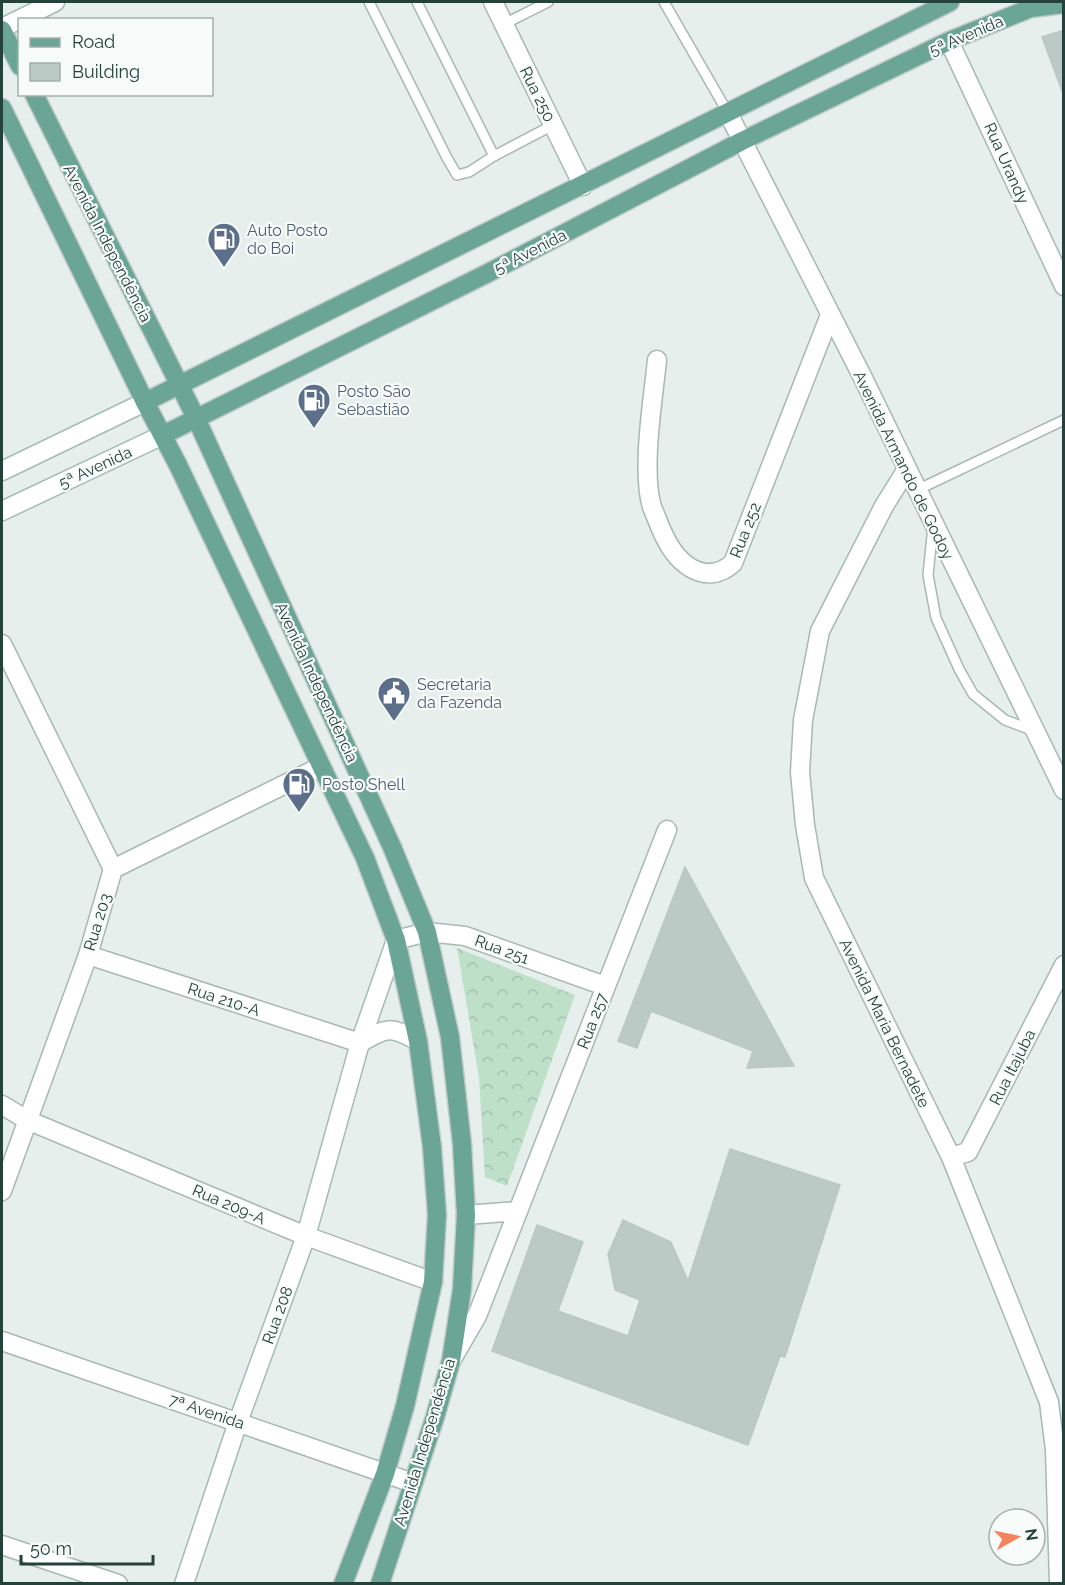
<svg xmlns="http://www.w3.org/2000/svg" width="1065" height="1585" font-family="Raleway,sans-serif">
<defs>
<pattern id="forest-crowns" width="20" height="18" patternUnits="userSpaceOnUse" patternTransform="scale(1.5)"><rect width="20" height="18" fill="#bfe0c8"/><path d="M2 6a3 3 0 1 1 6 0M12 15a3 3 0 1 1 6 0" fill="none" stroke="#a4c1ad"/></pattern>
</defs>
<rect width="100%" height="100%" fill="#e6efeb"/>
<path fill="url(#forest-crowns)" d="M457 948 575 995 507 1186 485 1177 479 1078Z"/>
<g fill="#bbcac4" stroke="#b8c9c2" stroke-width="1.5">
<path d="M1064 30V90L1062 91 1042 37Z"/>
<path d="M685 867 794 1066 747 1068 753 1051 651 1011 637 1048 618 1041Z"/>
<path d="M730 1149 840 1185 785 1357 780 1356 748 1445 492 1351 537 1225 583 1242 558 1311 628 1336 640 1300 615 1290 608 1254 623 1220 671 1242 688 1281Z"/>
</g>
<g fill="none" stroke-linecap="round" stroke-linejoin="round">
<defs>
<g id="lane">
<path d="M369 2 447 158 457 175 469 172 494 156"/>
<path d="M417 2 494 156 553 125"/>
<path d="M664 2 728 113"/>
<path d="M504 24 548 2"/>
<path d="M917 490 1064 420"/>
<path d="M933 526 928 575 936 618 959 669 973 694 1005 720 1034 731"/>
</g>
<g id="street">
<path d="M493 2 583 186"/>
<path d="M2 28 55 2"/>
<path d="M949 41 1064 286"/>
<path d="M728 113 862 376 1064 790"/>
<path d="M657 360C653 400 641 470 652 507 655 514 658 522 661 529 668 545 676 559 691 568 707 577 721 574 733 563L830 315"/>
<path d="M907 469 884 506 820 631 803 720 800 772 805 825 814 878 951 1157 1049 1402 1055 1450 1059 1584"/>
<path d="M2 644 113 869"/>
<path d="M427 932 465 936 605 986"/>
<path d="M88 955 360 1043"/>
<path d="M2 1105 27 1120 306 1236 433 1282"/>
<path d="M951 1157 968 1152 1064 965"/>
<path d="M2 1191 88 955 113 869 320 767"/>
<path d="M466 1215 518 1211"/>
<path d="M2 1341 413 1483"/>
<path d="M452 1359 477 1316 667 830"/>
<path d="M2 1545 118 1584"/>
</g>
<g id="secondary">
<path d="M2 471 145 402"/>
<path d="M2 511 163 435"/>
<path d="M360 1043C387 1027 390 1026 418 1041"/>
<path d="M184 1584 238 1422 306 1236 360 1043 396 940 427 932"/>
</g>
<g id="primary">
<path d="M2 30 20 66"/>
<path d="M34 94 196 418 392 847 427 932 450 1037 462 1144 466 1215 462 1289 451 1361 435 1417 380 1584"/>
<path d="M2 108 145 402 178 465 365 858 396 940 418 1041 432 1147 437 1215 433 1282 405 1406 385 1474 343 1584"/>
<path d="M145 402 950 2"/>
<path d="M163 435 486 274 742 141 949 41 1031 8 1064 4"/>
</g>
</defs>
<use href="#lane" stroke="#a8b8b2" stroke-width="12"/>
<use href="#street" stroke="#a8b8b2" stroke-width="21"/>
<use href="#secondary" stroke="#a4bbb3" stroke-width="21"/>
<use href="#primary" stroke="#c2cac8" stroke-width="21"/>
<use href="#lane" stroke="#fff" stroke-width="9"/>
<use href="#street" stroke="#fff" stroke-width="18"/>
<use href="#secondary" stroke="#fff" stroke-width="18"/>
<use href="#primary" stroke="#6aa596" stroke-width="18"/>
</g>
<defs>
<symbol id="fuel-pin" viewBox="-11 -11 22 30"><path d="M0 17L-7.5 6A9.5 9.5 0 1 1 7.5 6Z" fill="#5c6f8a" stroke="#f7fbf9"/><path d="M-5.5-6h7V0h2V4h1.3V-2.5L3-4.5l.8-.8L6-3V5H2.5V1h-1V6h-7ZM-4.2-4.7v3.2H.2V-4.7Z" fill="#fff"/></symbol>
<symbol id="civic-pin" viewBox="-11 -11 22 30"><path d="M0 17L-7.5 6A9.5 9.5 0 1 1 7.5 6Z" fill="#5c6f8a" stroke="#f7fbf9"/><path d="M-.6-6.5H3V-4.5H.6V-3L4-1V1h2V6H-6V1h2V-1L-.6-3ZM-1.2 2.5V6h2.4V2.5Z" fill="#fff"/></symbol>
</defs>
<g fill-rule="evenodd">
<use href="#fuel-pin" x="205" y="220" width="38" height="52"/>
<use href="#fuel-pin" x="295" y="381" width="38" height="52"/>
<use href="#civic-pin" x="375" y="674" width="38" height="52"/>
<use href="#fuel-pin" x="280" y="765" width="38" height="52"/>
</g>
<g text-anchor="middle" stroke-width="4.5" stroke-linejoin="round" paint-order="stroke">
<g font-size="16" fill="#24423a" stroke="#f7fbf9">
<text transform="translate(966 35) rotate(-23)" y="6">5ª Avenida</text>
<text transform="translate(538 94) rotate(64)" y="6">Rua 250</text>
<text transform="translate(1007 163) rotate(66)" y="6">Rua Urandy</text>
<text transform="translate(108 243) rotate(63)" y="6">Avenida Independência</text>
<text transform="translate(530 251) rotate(-27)" y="6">5ª Avenida</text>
<text transform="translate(904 465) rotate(64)" y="6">Avenida Armando de Godoy</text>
<text transform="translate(95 467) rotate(-25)" y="6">5ª Avenida</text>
<text transform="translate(745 530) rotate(-68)" y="6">Rua 252</text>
<text transform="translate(317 682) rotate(65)" y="6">Avenida Independência</text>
<text transform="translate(97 922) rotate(-73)" y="6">Rua 203</text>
<text transform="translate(502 949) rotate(20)" y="6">Rua 251</text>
<text transform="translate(224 999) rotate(18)" y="6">Rua 210-A</text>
<text transform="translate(592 1021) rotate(-69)" y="6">Rua 257</text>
<text transform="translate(885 1023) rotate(64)" y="6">Avenida Maria Bernadete</text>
<text transform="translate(1012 1067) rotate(-63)" y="6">Rua Itajuba</text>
<text transform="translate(229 1204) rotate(23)" y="6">Rua 209-A</text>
<text transform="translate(277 1315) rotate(-70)" y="6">Rua 208</text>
<text transform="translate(207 1411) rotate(19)" y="6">7ª Avenida</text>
<text transform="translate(424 1442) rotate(-73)" y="6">Avenida Independência</text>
</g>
<g font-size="16" fill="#4e5e75" stroke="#f7fbf9" text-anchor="start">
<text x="247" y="236">Auto Posto<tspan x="247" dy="18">do Boi</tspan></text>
<text x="337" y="397">Posto São<tspan x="337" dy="18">Sebastião</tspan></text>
<text x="417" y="690">Secretaria<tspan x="417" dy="18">da Fazenda</tspan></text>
<text x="322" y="790">Posto Shell</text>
</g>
</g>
<rect width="1065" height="1585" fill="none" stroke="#24423a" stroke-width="6"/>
<rect x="18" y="18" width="195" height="78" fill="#f7fbf9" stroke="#a3b1ad" stroke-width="1.5"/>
<rect x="30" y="38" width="30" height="9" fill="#6aa596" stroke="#a3b1ad" stroke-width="1.5"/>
<text x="72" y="48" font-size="18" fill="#24423a">Road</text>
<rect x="30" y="63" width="30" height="18" fill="#bbcac4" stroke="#a3b1ad" stroke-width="1.5"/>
<text x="72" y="78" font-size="18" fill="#24423a">Building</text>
<g transform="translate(1017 1537) rotate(81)"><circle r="28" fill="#f7fbf9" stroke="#a3b1ad" stroke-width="1.5"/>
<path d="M0-4.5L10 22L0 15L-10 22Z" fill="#f4845f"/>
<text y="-9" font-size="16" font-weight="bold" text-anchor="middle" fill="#24423a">N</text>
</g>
<path d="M21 1555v9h132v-9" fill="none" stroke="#24423a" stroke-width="3"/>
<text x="30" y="1555" font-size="18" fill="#24423a" stroke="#f7fbf9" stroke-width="4.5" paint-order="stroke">50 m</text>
</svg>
